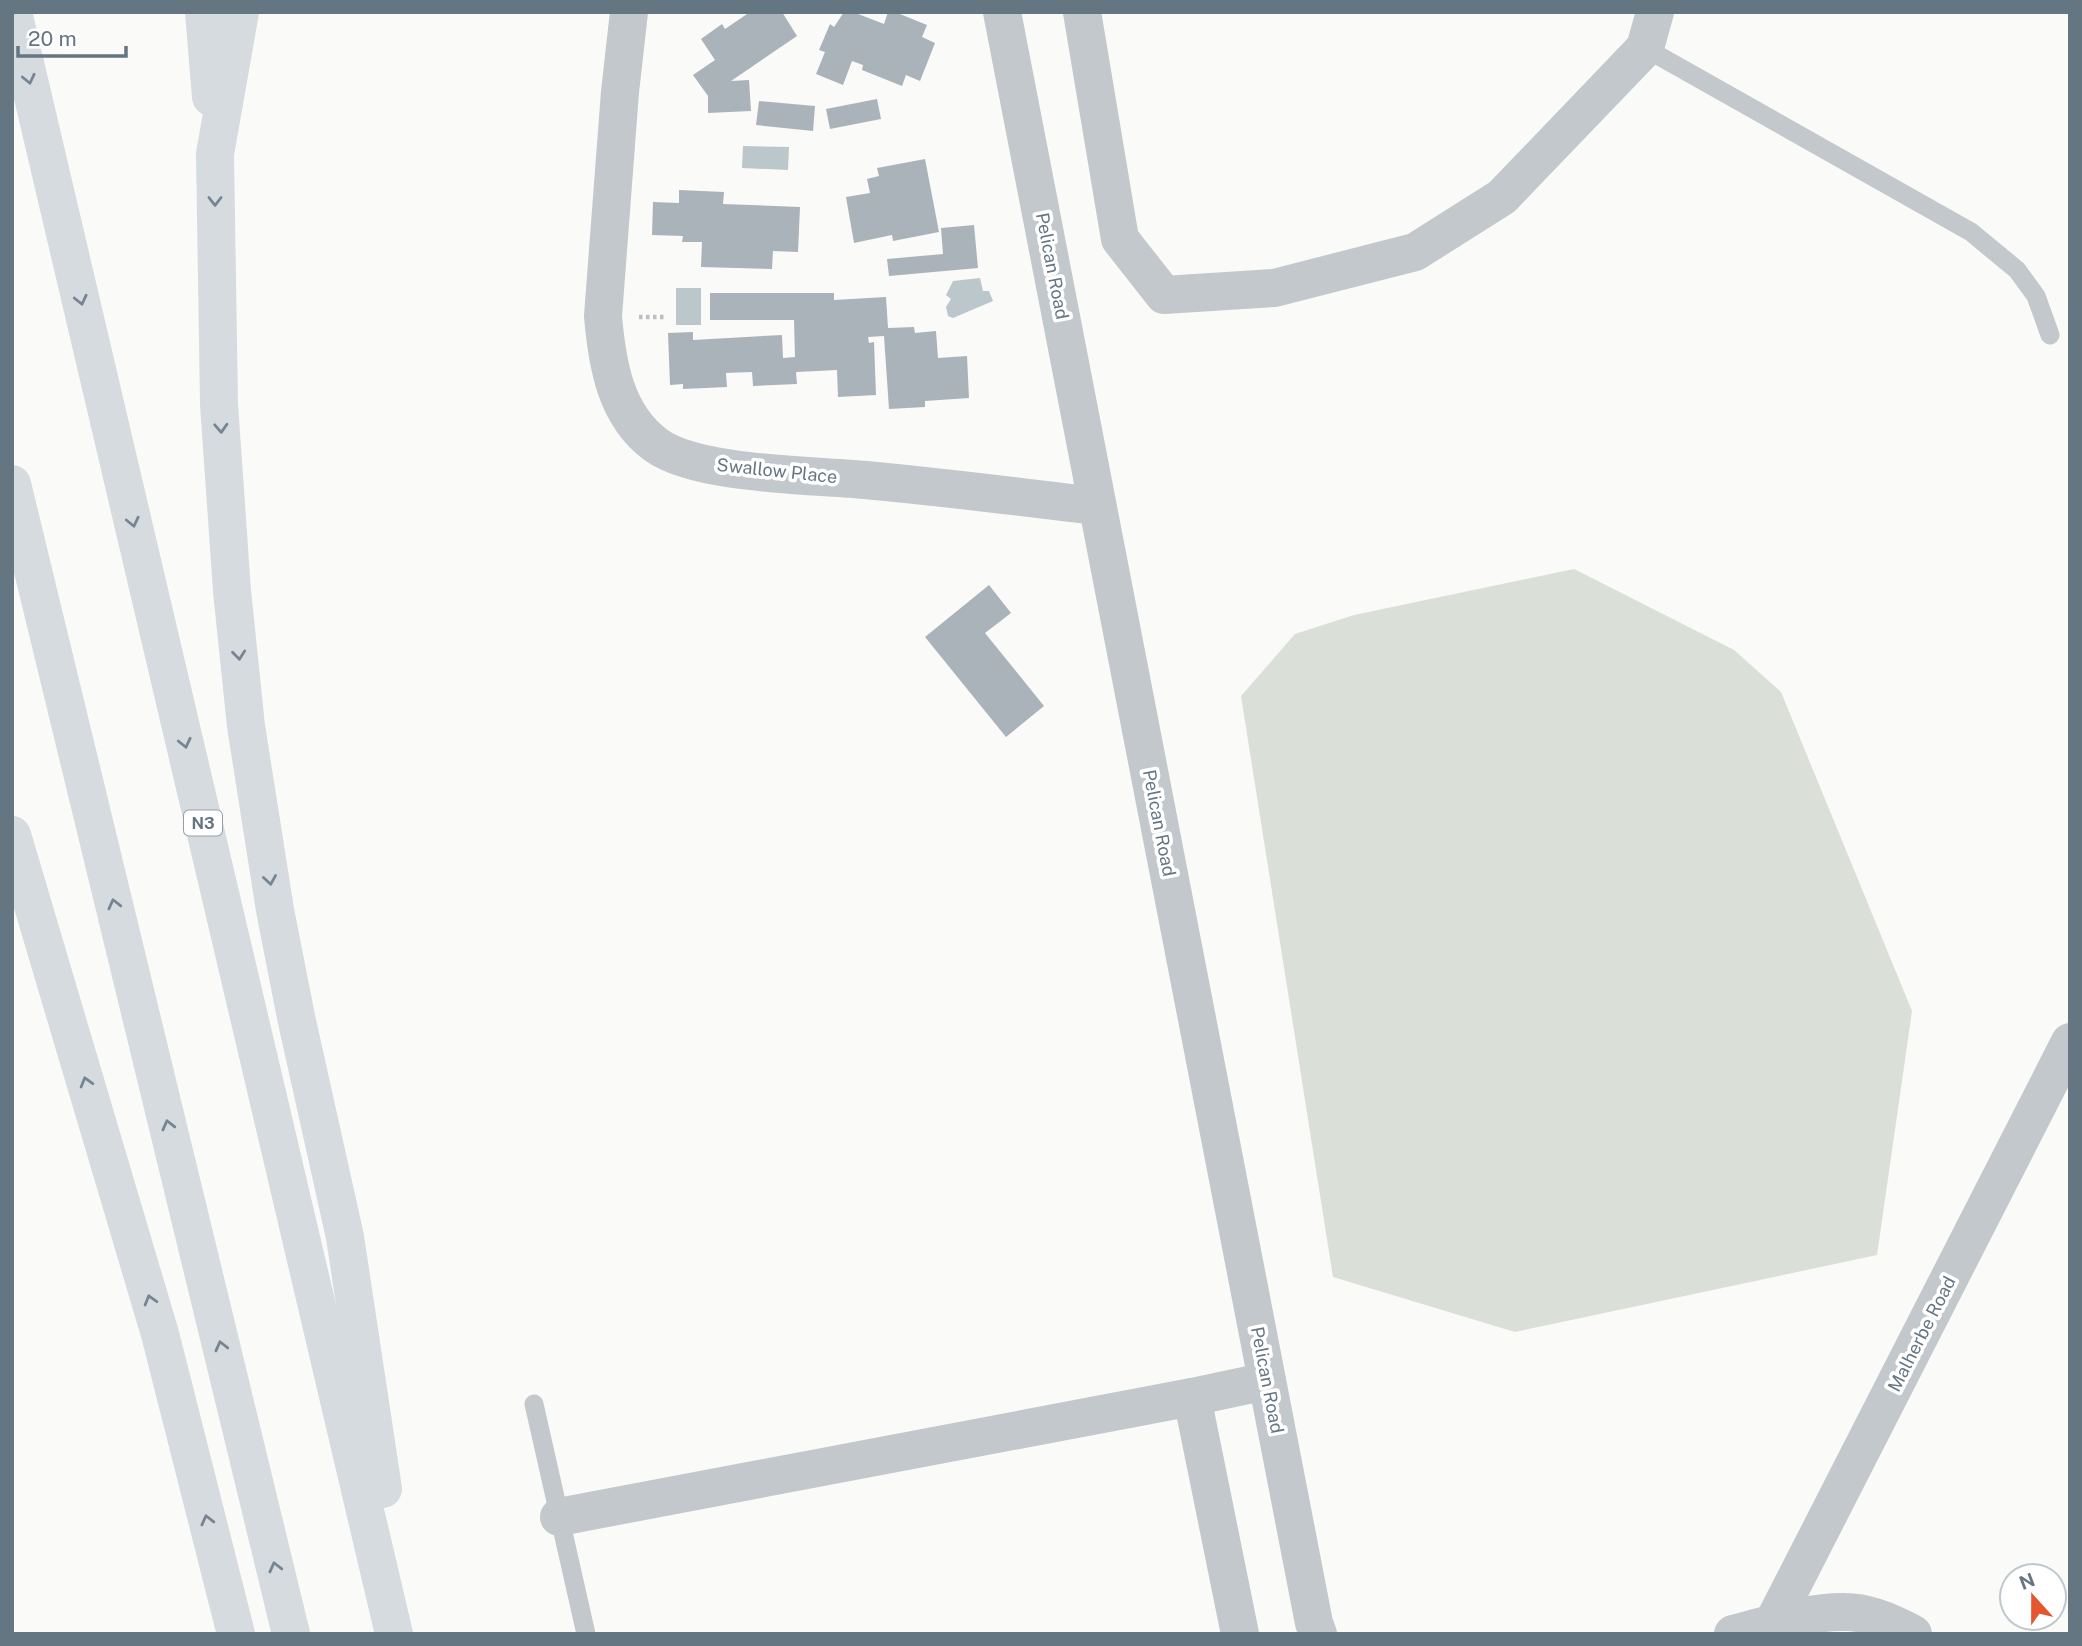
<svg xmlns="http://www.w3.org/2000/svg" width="2082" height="1646" font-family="'Public Sans',sans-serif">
<rect width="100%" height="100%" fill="#fafaf8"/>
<path fill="#dadfd7" d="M1574 569 1734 650 1781 692 1912 1011 1877 1255 1515 1332 1333 1277 1241 696 1295 634 1354 615Z"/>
<g fill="#bbc7cb">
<path d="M743 146 789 147 788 170 742 168Z"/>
<path d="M980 278 983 291H989L993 301 953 318 948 316 946 307 951 299 946 295 953 281Z"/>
<rect x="676" y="288" width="25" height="37"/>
</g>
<g fill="#aab3b9">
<path d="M750 12H782L797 36 731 81 749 80 751 111 708 113V96L693 75 715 60 701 39 722 24 725 29Z"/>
<path d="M844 12H853L884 24 888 12H895L927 25 922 37 935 43 920 81 906 75 902 86 862 70 863 65 852 61 843 85 816 74 825 52 819 50 830 24 834 27Z"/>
<path d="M877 99 881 119 830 129 826 109Z"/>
<path d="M759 101 815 106 813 131 756 125Z"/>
<path d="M925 159 939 232 893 241 892 235 854 243 846 197 870 193 867 179 879 176 877 168Z"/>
<path d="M679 190 724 192 723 204 800 207 798 252 773 251 772 269 701 267 702 242H682L683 236 652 235 653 202 679 203Z"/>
<path d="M974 225 978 268 889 276 887 259 943 254 941 228Z"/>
<path d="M710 293H834V300L886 297 888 328 914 327 915 333 936 331 938 358 967 356 969 398 925 401V407L889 409 884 336 868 337 869 343 874 342 876 395 838 397 837 370 796 372 797 384 753 386 752 372 726 373 727 387 683 389V384L670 385 668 333 693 332V340L782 335 783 358 795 357 794 320H710Z"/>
<path d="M989 585 1011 613 985 633 1044 706 1006 737 925 637Z"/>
</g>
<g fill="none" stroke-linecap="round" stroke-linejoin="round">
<path stroke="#bbbfc2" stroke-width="4.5" stroke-dasharray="3.5 3.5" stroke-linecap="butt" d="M639 317H666"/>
<g stroke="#c3c8cc" stroke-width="19">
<path d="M1645 48 1971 232 2017 270 2036 296 2050 335"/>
<path d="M534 1404 586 1634"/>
</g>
<g stroke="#c3c8cc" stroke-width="38">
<path d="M629 12 620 92 603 316C607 363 615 415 656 445 697 475 812 475 865 480 942 487 1020 497 1097 506"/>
<path d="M1002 12 1314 1623 1318 1634"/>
<path d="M1082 12 1120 239 1164 295 1274 288 1415 252 1502 197 1645 48 1655 12"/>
<path d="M559 1517 1192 1397"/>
<path d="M1772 1625 2070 1042"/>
<path d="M1240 1634 1192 1397 1267 1381"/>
<path d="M1733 1634C1769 1625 1809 1611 1846 1612 1869 1612 1893 1623 1913 1634"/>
</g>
<g stroke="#d6dbdf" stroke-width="38">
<path d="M13 12 394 1634"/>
<path d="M204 12 211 97"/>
<path d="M240 12 215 154 219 404 232 591 246 726 275 910 296 1017 345 1237 383 1489"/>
<path d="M12 484 291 1634"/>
<path d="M12 835 160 1334 236 1634"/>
</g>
</g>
<defs><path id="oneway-chevron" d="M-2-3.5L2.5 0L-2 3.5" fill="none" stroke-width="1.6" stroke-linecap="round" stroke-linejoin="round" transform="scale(1.75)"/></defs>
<g stroke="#768591">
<use href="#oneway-chevron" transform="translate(29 79) rotate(77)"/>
<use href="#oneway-chevron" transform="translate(215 201) rotate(90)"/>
<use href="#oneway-chevron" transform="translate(81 300) rotate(77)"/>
<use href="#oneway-chevron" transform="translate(221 428) rotate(87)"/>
<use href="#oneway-chevron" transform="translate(133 522) rotate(77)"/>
<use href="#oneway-chevron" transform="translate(239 655) rotate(84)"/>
<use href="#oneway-chevron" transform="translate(185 743) rotate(77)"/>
<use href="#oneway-chevron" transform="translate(270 880) rotate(81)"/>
<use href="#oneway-chevron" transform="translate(114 904) rotate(-104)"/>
<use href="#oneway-chevron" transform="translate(86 1082) rotate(-106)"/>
<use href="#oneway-chevron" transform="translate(168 1125) rotate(-104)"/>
<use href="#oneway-chevron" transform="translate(150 1300) rotate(-106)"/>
<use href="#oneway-chevron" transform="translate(221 1346) rotate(-104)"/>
<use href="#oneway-chevron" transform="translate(207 1520) rotate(-104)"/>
<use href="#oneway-chevron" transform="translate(275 1567) rotate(-104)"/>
</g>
<g text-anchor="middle" stroke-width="7" stroke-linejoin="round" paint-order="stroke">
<rect fill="#fff" stroke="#939fa8" stroke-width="2" x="184" y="810.5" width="38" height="25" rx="5"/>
<g font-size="16" font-weight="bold" fill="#657683">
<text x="203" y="829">N3</text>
</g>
<g font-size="18" fill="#657683" stroke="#fff">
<text transform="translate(1052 266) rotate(79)" y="6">Pelican Road</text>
<text transform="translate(777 471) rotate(6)" y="6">Swallow Place</text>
<text transform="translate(1159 823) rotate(79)" y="6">Pelican Road</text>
<text transform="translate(1922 1334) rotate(-63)" y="6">Malherbe Road</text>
<text transform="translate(1267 1380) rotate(79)" y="6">Pelican Road</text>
</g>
</g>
<rect width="2082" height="1646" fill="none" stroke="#657683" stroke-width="28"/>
<g transform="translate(2033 1597) rotate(339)"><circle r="33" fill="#ffffff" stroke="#c1c8cd" stroke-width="2"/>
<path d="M0-5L12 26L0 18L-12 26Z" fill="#e4572e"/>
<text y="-10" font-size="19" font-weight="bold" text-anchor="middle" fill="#657683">N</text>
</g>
<path d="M18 46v10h108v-10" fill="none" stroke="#657683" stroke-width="3.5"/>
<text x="28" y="46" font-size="21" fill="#657683" stroke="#ffffff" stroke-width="5" paint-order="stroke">20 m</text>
</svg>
